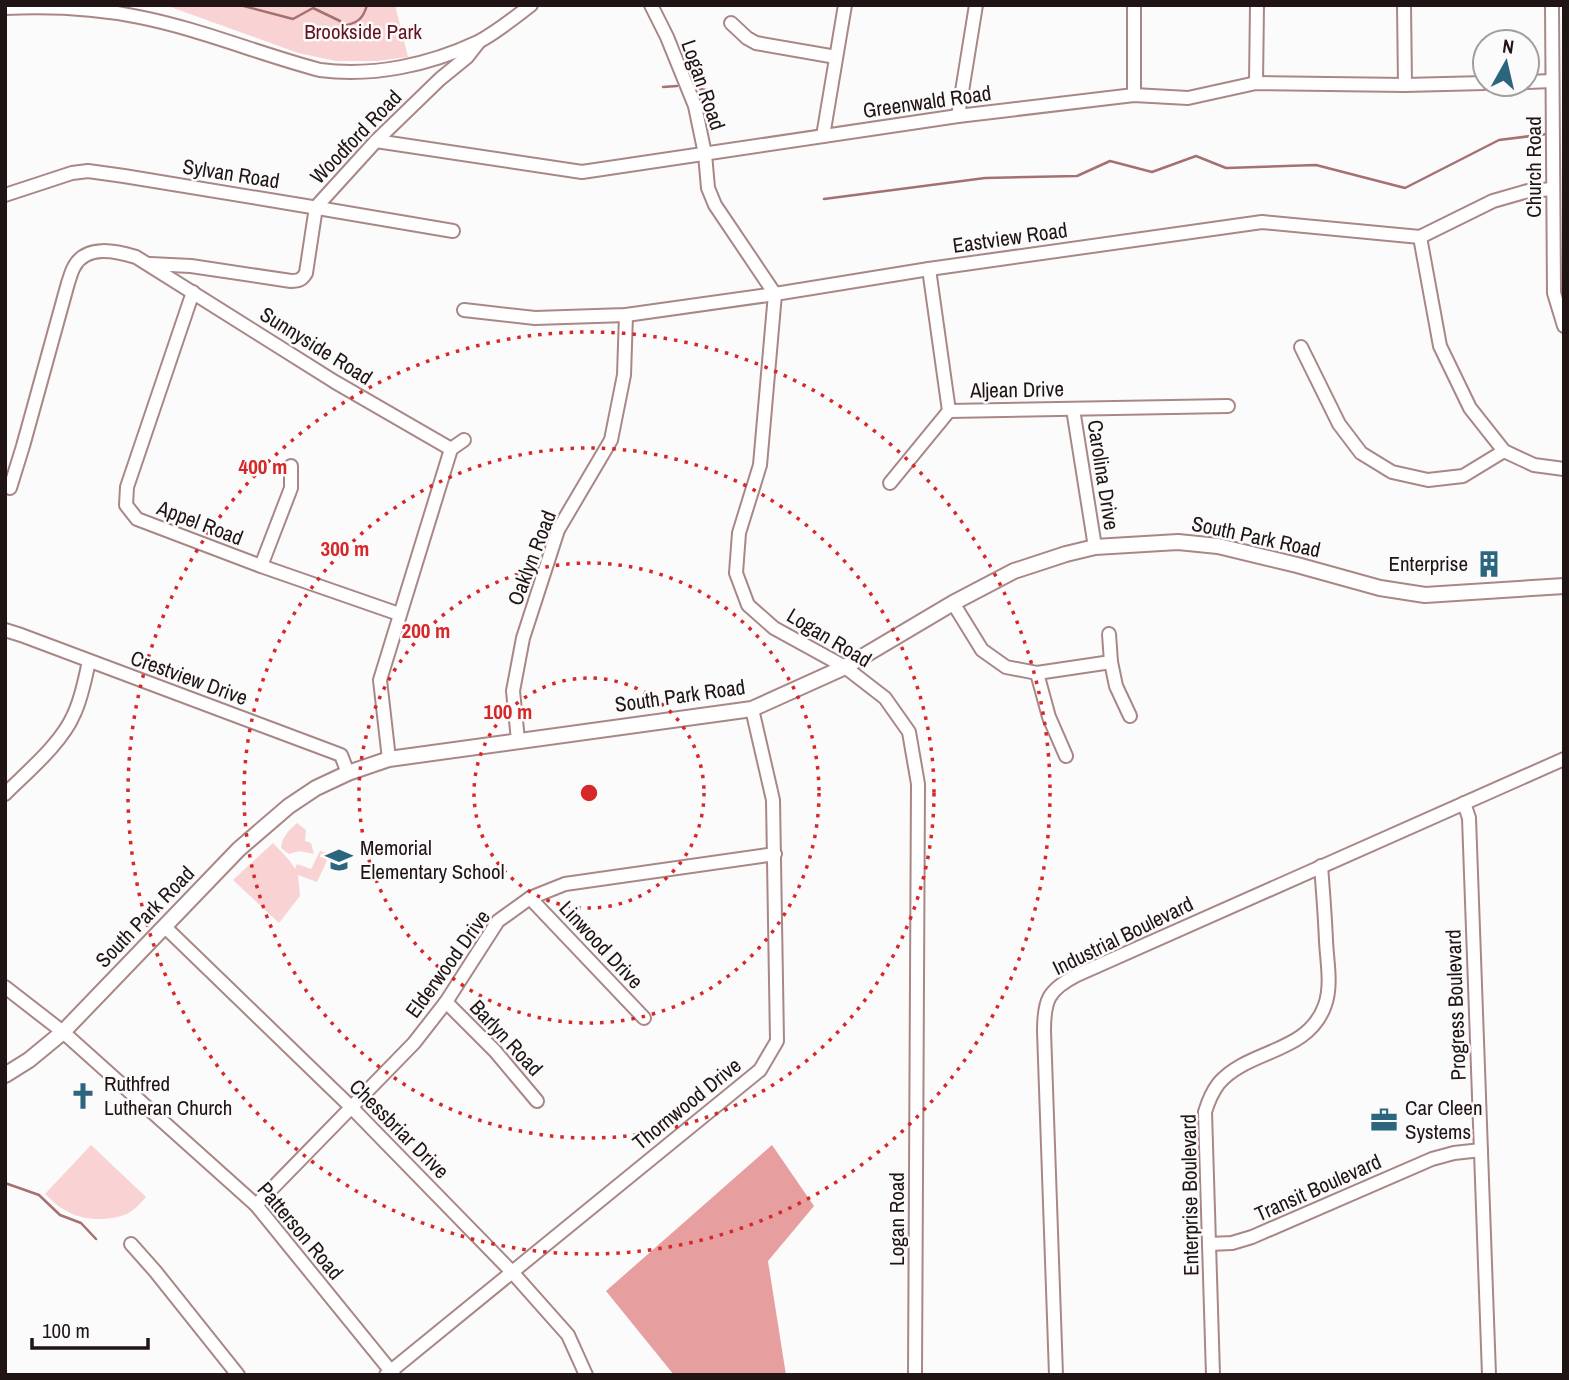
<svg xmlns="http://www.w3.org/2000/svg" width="1569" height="1380" font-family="'Archivo Narrow',sans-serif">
<rect width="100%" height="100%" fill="#fbfbfb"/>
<g fill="#f9d3d3">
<path d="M165 5H395L408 57 377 61H336L298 53Z"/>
<path d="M297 823 306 830 305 841 311 843 314 854 299 851 289 854 281 848C282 837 288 831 297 823Z"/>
<path d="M273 843 290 861 295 869 297 864 311 869 320 851 330 854 317 882 298 875 300 896 279 923 233 880Z"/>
<path d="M91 1145 146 1197C140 1204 133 1212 124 1215 105 1222 79 1220 63 1209 56 1205 51 1199 45 1194Z"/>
</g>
<path fill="#e69e9f" d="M772 1145 814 1206 768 1261 786 1375H674L606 1291Z"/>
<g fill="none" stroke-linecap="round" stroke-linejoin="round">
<g stroke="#a67071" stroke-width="2.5">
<path d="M240 5 293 19 313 8 340 21 341 26C356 24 363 20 367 5"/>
<path d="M663 87 677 86"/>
<path d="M700 89 712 91"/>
<path d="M824 199 985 178 1077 176 1110 161 1152 172 1196 156 1226 168 1316 165 1405 188 1499 140 1547 134"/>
<path d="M5 1183 39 1195 60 1215 81 1223 96 1239"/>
</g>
<defs>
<g id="minor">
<path d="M651 5 667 37 695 106 705 154 708 188 715 205 775 294 760 465 739 533 736 573 748 605 774 628 845 667 885 698 909 732 918 784 915 1375"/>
<path d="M1404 5 1405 85"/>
<path d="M1552 5 1554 293 1564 326"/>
<path d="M5 8C49 6 96 8 139 17 200 29 259 54 320 70 373 77 429 65 478 42 497 32 514 18 531 5"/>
<path d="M731 23 747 38 756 43 836 57"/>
<path d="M1527 82 1552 81"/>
<path d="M1256 83 1257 5"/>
<path d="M1134 95V5"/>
<path d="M958 116 976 5"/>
<path d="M823 136 845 5"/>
<path d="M376 141 582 172 958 116 1134 95 1188 98 1256 83 1405 85 1485 83"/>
<path d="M5 195 72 173 88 171 124 176 306 206 453 231"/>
<path d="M1420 237 1440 346 1470 408 1504 451 1534 465 1564 469"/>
<path d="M150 264 191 266 291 281C298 281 302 280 306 273L316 207 376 141 440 79 467 57 478 43"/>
<path d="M929 269 949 411 1228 406"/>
<path d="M193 292 127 487 126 505 137 519 261 566 399 614"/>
<path d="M464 310 535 318 626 315 775 294 929 269 1262 222 1420 237 1493 201 1528 191 1553 189"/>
<path d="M1301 347 1339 424 1361 453 1392 472 1428 480 1463 476 1504 451"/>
<path d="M1073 409 1095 547"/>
<path d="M451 449 464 440"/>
<path d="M890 483 949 411"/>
<path d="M10 488 23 446 68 283C70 278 71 272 74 267 86 244 116 251 136 257L335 382 451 449"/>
<path d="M261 566 291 488V466"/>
<path d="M953 603 982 650 1006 667 1037 673 1111 662"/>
<path d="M5 630 21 635 341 755 348 773"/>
<path d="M1109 634 1111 662 1116 686 1130 716"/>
<path d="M1037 673 1049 717 1066 756"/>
<path d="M518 740 513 691 523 638 558 530 611 440 624 375 626 315"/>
<path d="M389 759 380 680 451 449"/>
<path d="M5 794C27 772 62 743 74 714 82 697 85 679 89 661"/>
<path d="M1464 803 1469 818 1489 1375"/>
<path d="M530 898 644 1018"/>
<path d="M165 927 351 1107 512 1272 568 1335 586 1375"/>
<path d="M5 987 63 1032 256 1205 394 1375"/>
<path d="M446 1002 495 1051 537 1101"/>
<path d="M256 1205 414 1043 446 1002 498 921 530 898 565 884 775 854"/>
<path d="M131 1244 155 1271 238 1375"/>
<path d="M1209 1244 1232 1243 1252 1237 1432 1159 1454 1153 1481 1150"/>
<path d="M386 1375 760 1070 777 1041 773 800 752 709"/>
<path d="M1056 1375 1044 1031C1044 1000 1048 990 1077 975L1564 759"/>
<path d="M1213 1375 1205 1112C1208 1102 1212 1092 1219 1083 1248 1049 1308 1054 1325 1005 1332 985 1327 962 1326 941 1325 916 1323 891 1321 866"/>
</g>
<path id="major" d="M5 1075 29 1060 63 1032 239 849 289 806 316 788 348 773 389 759 752 709 845 667 953 603 1014 571 1066 554 1095 547 1178 542 1218 546 1297 565 1380 588 1425 595 1564 586"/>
</defs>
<use href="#minor" stroke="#a98787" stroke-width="16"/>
<use href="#major" stroke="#a98787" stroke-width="18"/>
<use href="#minor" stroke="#fff" stroke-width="12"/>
<use href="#major" stroke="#fff" stroke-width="14"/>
</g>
<g fill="none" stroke="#d62828" stroke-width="3.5" stroke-dasharray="3.5 7">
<circle cx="589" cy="793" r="115"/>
<circle cx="589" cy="793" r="230"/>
<circle cx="589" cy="793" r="345"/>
<circle cx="589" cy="793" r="461"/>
</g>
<defs>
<symbol id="building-bare" viewBox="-9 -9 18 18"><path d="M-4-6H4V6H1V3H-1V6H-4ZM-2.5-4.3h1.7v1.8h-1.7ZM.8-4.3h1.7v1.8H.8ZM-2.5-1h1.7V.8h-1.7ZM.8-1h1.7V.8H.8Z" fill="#2b667e" stroke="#fbfbfb" stroke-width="2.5" paint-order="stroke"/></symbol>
<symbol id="school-bare" viewBox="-9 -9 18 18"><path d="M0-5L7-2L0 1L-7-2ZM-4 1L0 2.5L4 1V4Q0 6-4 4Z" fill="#2b667e" stroke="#fbfbfb" stroke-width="2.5" paint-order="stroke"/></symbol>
<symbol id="church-bare" viewBox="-9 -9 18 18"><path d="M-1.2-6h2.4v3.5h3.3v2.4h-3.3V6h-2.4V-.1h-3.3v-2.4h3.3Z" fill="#2b667e" stroke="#fbfbfb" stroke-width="2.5" paint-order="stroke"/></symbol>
<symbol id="office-bare" viewBox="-9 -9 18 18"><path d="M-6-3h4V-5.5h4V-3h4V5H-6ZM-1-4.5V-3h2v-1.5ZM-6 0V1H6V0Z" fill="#2b667e" stroke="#fbfbfb" stroke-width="2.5" paint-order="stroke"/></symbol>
</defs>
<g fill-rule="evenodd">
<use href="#building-bare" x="1470" y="545" width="38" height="38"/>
<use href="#school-bare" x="320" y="841" width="38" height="38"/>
<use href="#church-bare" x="64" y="1077" width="38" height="38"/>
<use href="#office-bare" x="1365" y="1101" width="38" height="38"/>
</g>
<g text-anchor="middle" stroke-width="5" stroke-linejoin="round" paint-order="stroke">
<g font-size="21" fill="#661320" stroke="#fbfbfb">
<text x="363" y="39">Brookside Park</text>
</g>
<g font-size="21" fill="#201414" stroke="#fbfbfb">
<text transform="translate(703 85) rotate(71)" y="7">Logan Road</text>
<text transform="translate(927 102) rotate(-8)" y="7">Greenwald Road</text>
<text transform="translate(356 137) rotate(-46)" y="7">Woodford Road</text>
<text transform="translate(1534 167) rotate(-90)" y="7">Church Road</text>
<text transform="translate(231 174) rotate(9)" y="7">Sylvan Road</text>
<text transform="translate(1010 238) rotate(-8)" y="7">Eastview Road</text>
<text transform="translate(316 346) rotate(32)" y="7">Sunnyside Road</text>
<text transform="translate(1017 390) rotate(-1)" y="7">Aljean Drive</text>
<text transform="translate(1103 475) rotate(81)" y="7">Carolina Drive</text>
<text transform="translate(200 523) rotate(21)" y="7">Appel Road</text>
<text transform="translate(1256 537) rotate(12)" y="7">South Park Road</text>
<text transform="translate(532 558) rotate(-69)" y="7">Oaklyn Road</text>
<text transform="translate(829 638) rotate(31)" y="7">Logan Road</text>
<text transform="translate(189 678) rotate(20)" y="7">Crestview Drive</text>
<text transform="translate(680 696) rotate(-8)" y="7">South Park Road</text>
<text transform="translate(145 917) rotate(-46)" y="7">South Park Road</text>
<text transform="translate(1123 936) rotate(-26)" y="7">Industrial Boulevard</text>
<text transform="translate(601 945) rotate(47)" y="7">Linwood Drive</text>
<text transform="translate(448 964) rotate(-54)" y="7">Elderwood Drive</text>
<text transform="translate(1456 1005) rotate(-92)" y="7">Progress Boulevard</text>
<text transform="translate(506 1038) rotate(47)" y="7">Barlyn Road</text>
<text transform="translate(687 1104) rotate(-39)" y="7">Thornwood Drive</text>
<text transform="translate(399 1129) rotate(45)" y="7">Chessbriar Drive</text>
<text transform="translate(1318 1188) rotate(-24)" y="7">Transit Boulevard</text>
<text transform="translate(1190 1195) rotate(-91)" y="7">Enterprise Boulevard</text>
<text transform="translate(897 1219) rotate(-90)" y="7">Logan Road</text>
<text transform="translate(300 1231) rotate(50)" y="7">Patterson Road</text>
</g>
<g font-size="21" fill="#201414" stroke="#fbfbfb" text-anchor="start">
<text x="1468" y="571" text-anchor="end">Enterprise</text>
<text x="360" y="855">Memorial<tspan x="360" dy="24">Elementary School</tspan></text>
<text x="104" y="1091">Ruthfred<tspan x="104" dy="24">Lutheran Church</tspan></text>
<text x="1405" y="1115">Car Cleen<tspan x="1405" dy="24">Systems</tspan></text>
</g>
</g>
<circle cx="589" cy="793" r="10" fill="#d62828" stroke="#fbfbfb" stroke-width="3.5"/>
<g font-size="21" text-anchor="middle" font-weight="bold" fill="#d62828" stroke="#fbfbfb" stroke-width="5" stroke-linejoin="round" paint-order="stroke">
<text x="263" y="474">400 m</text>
<text x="345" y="556">300 m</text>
<text x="426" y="638">200 m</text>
<text x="508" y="719">100 m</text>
</g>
<rect width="1569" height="1380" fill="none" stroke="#201414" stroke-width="14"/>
<g transform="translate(1506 63) rotate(8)"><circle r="33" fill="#fbfbfb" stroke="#a39f9f" stroke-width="2"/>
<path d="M0-5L12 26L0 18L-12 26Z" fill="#2b667e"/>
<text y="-10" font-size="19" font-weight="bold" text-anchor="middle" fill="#201414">N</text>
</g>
<path d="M32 1338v10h116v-10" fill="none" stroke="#201414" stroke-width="3.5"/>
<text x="42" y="1338" font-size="21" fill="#201414" stroke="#fbfbfb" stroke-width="5" paint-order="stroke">100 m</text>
</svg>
